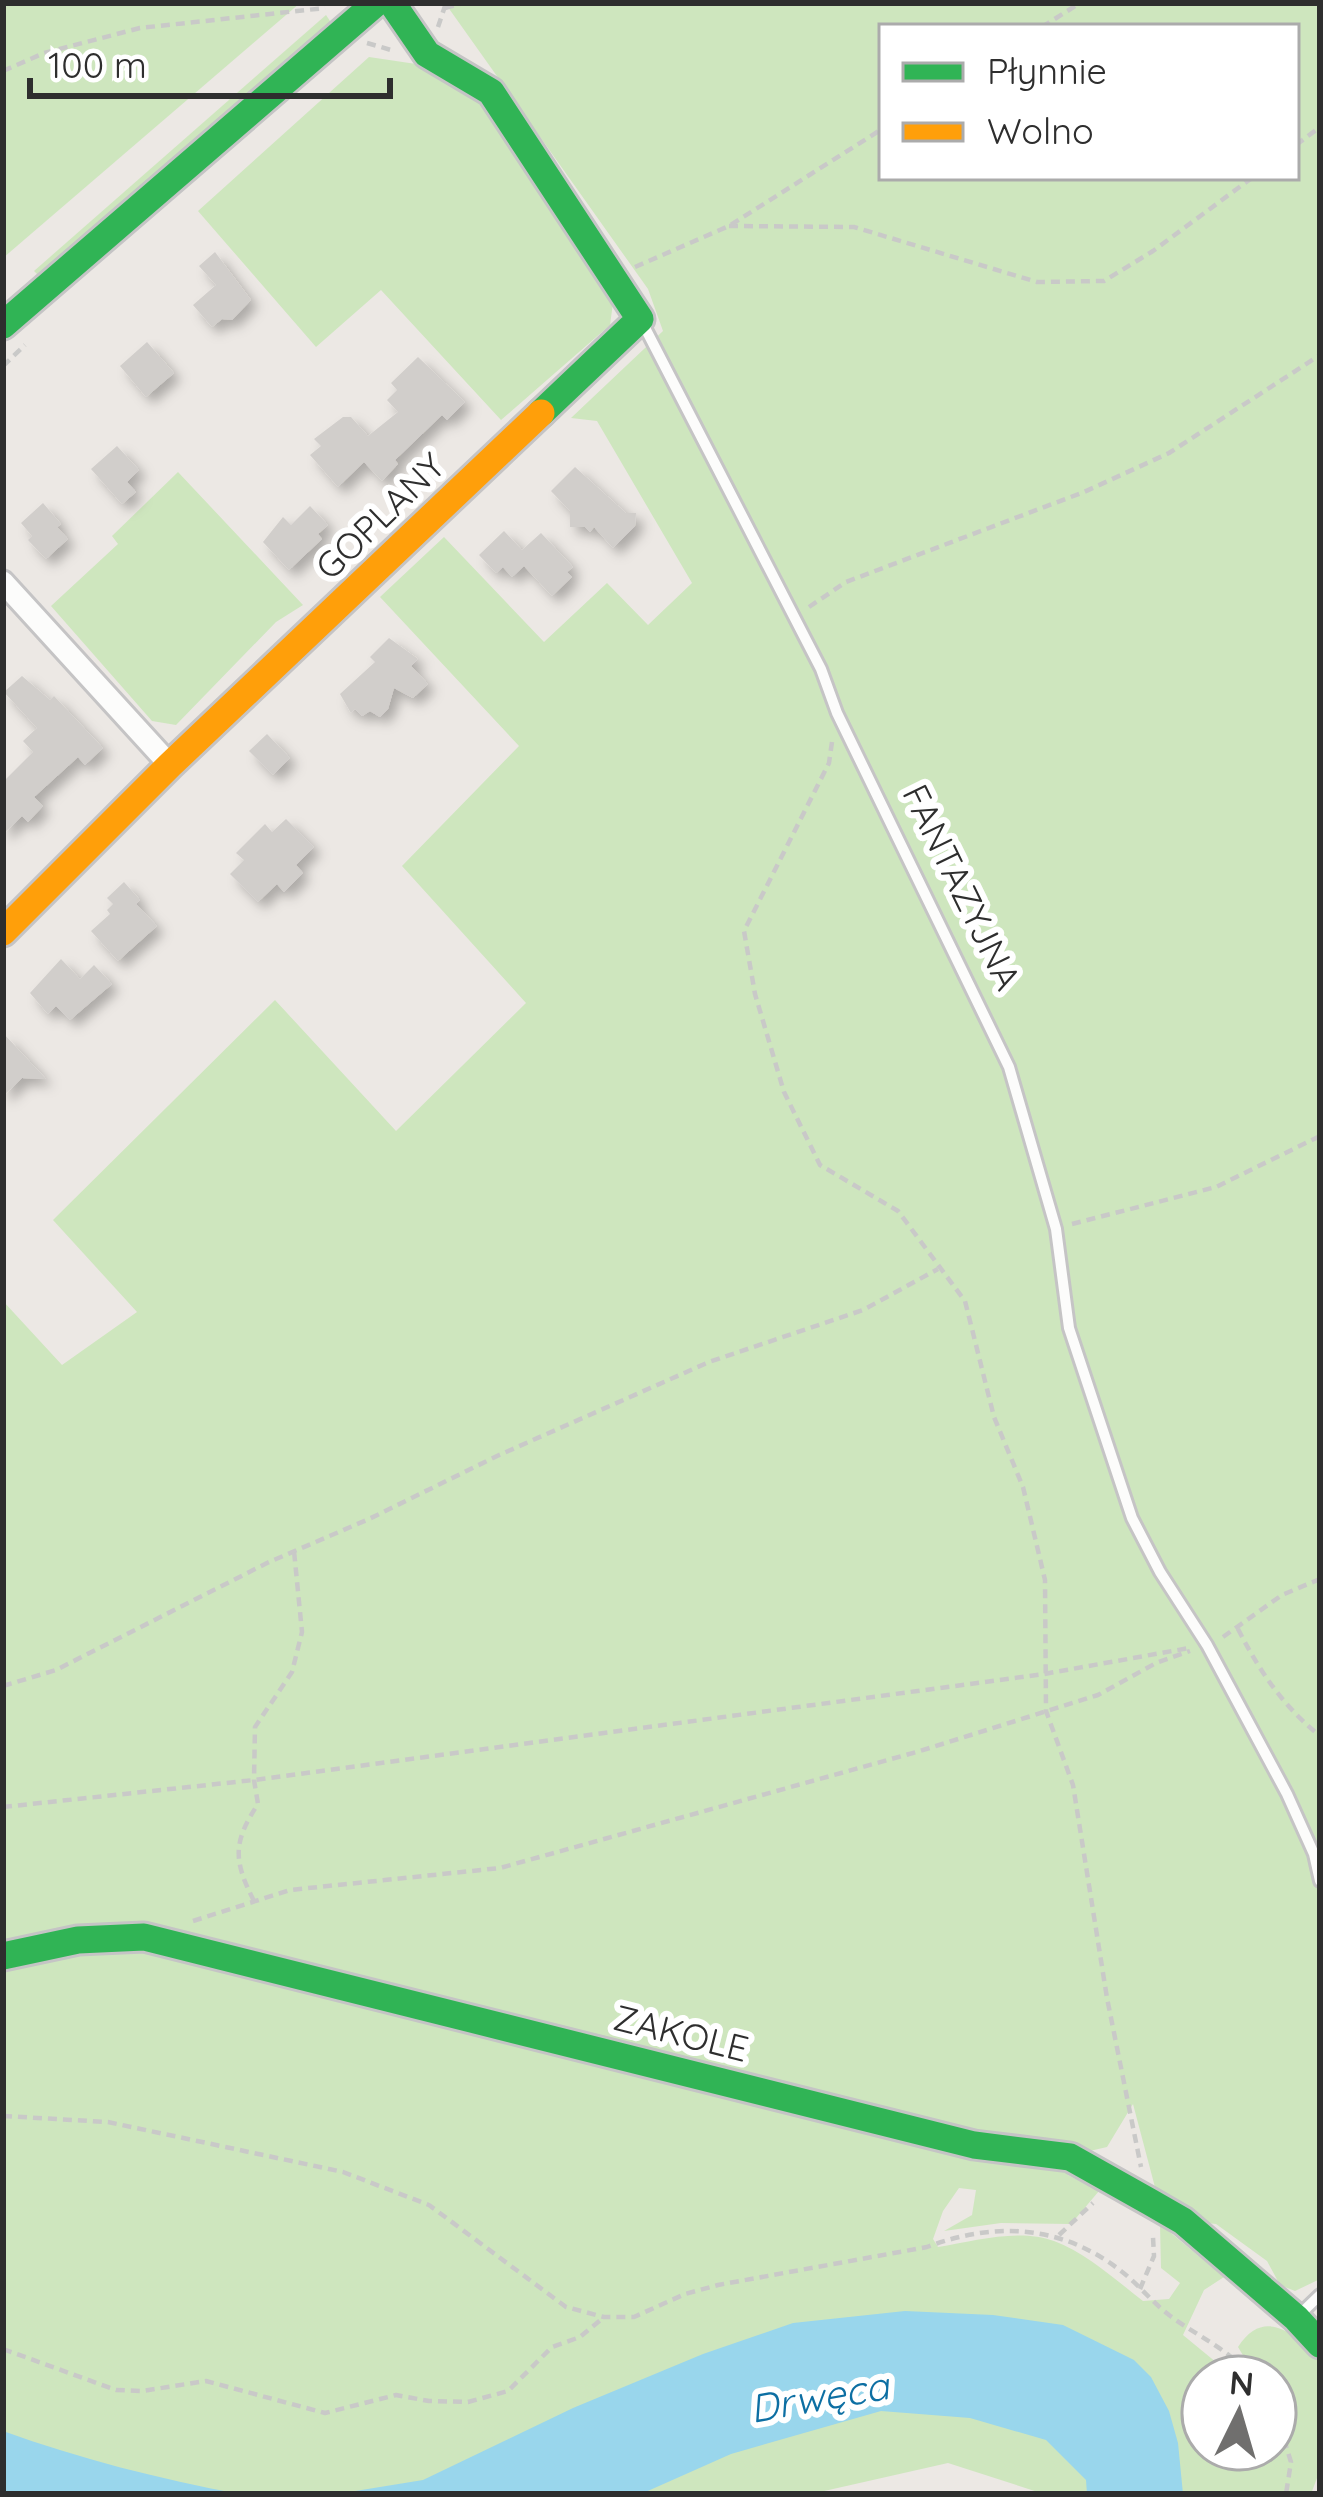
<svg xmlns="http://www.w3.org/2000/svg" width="1323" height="2497" font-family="Quicksand,sans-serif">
<defs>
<filter id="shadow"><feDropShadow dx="7" dy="7" stdDeviation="6" flood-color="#0004"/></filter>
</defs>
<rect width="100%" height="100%" fill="#ece8e4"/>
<g fill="#cee6be" fill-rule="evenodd">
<path d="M3 3H300L3 258Z"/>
<path d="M445 3H1320V2279L1295 2291 1280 2285 1267 2261 1216 2224 1198 2222 1156 2191 1133 2104 1107 2147 1068 2156V2175L1099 2191 1071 2224 1001 2223 944 2231 972 2215 976 2190 959 2188 943 2211 933 2239 938 2247C974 2241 1019 2228 1054 2241 1086 2253 1116 2280 1143 2301L1169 2299 1180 2283 1161 2268 1160 2224 1224 2277 1204 2290 1183 2335 1217 2363 1226 2358 1244 2377H1203V2449H1275V2377H1256L1238 2347C1264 2307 1294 2333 1320 2359V2470L1311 2494H1044L948 2463 811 2494H3V1301L62 1365 137 1312 53 1220 275 1000 396 1131 526 1003 402 866 519 746 380 597 444 537 544 642 607 583 648 625 692 583 597 421 571 418 663 331 648 289ZM882 27H1296V177H882Z"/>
<path d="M326 15 332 24 39 276 34 271Z"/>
<path d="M369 57 416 64 480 103 613 303 610 325 501 420 381 290 316 347 198 211Z"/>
<path d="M178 472 303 605 276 622 176 725 152 721 51 606 118 544 112 536Z"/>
</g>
<g fill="#99d6ec">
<path d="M905 2311 993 2315 1063 2325 1134 2360 1151 2377 1169 2411 1178 2443 1183 2494H1087L1086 2480 1046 2440 970 2418 881 2411 731 2454 641 2494H337L423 2480 573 2408 703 2354 793 2323Z"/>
<path d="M3 2431C81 2459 159 2479 240 2494H3Z"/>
</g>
<g fill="#d1cecb" filter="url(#shadow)">
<path d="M215 252 251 300 232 320 222 319 212 327 193 305 216 285 199 266Z"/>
<path d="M147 342 174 373 146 397 120 366Z"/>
<path d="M418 357 465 402 447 420 442 415 395 460 398 464 382 481 364 462 338 487 310 455 321 446 314 439 343 417H351L368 436 398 412 387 400 397 390 391 383Z"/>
<path d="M117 446 139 470 127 482 136 492 122 504 91 469Z"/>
<path d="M575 467 626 513H636L635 526 613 548 594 527 590 532 585 527H570V511L551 491Z"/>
<path d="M43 503 61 524 57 527 68 539 46 559 28 540 32 536 21 523Z"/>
<path d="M310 506 328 525 318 534 322 539 289 570 263 542 283 517 291 525Z"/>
<path d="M504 531 522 550 541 533 573 567 567 572 572 577 552 596 524 566 512 577 503 567 496 573 479 555Z"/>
<path d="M389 638 418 659 411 666 428 684 413 698 394 688 388 709 380 717 370 711 362 716 355 709 351 713 340 694 375 662 370 657Z"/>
<path d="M22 676 50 700 54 696 103 748 85 765 78 757 34 797 43 806 28 822 22 816 3 834V782L33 752 23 741 37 728 4 692Z"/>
<path d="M267 734 290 758 273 775 249 751Z"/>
<path d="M286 819 314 847 296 865 303 873 284 892 277 884 258 902 230 874 244 860 236 853 265 824 272 832Z"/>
<path d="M124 882 140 900 136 904 157 926 118 961 91 931 110 914 107 910 113 904 107 898Z"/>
<path d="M61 959 80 979 94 965 112 984 70 1020 56 1006 48 1014 30 993Z"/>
<path d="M3 1033 46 1079 22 1078 3 1096Z"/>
</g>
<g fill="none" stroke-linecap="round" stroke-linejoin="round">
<defs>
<g id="lane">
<path d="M642 322 821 669 837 713 1009 1067 1056 1229 1069 1328 1132 1518 1160 1572 1207 1645 1287 1794 1314 1854 1320 1881"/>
<path d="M1296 2318 1320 2295"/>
</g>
<path id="street" d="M3 582 170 765"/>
<g id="fast">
<path d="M392 3 427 54 491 92 640 319 541 413"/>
<path d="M3 325 376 3"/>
<path d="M3 1956 78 1940 144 1937 974 2145 1070 2157 1150 2202 1183 2221 1296 2318 1320 2344"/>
</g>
<path id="slow" d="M3 932 170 765 541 413"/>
</defs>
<use href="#lane" stroke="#c5c4c5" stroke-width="16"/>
<use href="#street" stroke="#c5c4c5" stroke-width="27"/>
<use href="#fast" stroke="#c5c4c5" stroke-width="33"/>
<use href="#slow" stroke="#c5c4c5" stroke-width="33"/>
<g stroke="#c9c9c8" stroke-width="4.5" stroke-dasharray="9 6" stroke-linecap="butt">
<path d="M445 8 463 3"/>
<path d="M438 27 446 3"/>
<path d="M1042 27 1080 3"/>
<path d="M367 43 391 50"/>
<path d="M3 71 44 53 140 28 325 8"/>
<path d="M1296 145 1320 127"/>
<path d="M729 226 854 227 1037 282 1104 281 1153 251 1253 177"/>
<path d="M635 267 729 226 882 129"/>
<path d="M3 366 25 345"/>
<path d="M809 607 846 582 1084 492 1169 453 1320 355"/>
<path d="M832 742 829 763 744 931 755 994 784 1092 820 1165 898 1211 965 1301 994 1417 1023 1487 1045 1580 1046 1711 1073 1785 1107 1998 1141 2167"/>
<path d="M1072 1224 1216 1187 1320 1136"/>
<path d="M1238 1629C1260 1672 1283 1706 1320 1736"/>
<path d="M1223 1637 1282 1595 1320 1579"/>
<path d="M3 1686 56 1670 267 1563 369 1519 497 1456 709 1362 863 1310 938 1269"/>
<path d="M3 1807 254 1780 1044 1674 1189 1648"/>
<path d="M254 1901C233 1860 233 1842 258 1804L254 1780 255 1727 292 1672 302 1632 294 1551"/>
<path d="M193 1921 290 1890 500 1868 920 1751 1098 1695 1156 1663 1190 1651"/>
<path d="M3 2116 108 2122 343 2172 429 2205 566 2307 604 2317H634L685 2294 718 2285 927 2247C996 2221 1062 2225 1121 2271 1138 2284 1152 2302 1169 2315 1198 2337 1228 2348 1251 2377"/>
<path d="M1059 2235 1093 2203"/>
<path d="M1140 2289 1154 2256 1153 2237"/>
<path d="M3 2349 116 2390 142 2391 206 2381 325 2413 396 2395 429 2401 468 2402 508 2391 552 2347 580 2337 604 2317"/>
<path d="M1275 2411 1291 2462 1286 2494"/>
</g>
<use href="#lane" stroke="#fcfcfb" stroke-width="10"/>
<use href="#street" stroke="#fcfcfb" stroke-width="21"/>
<use href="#fast" stroke="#30b455" stroke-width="27"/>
<use href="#slow" stroke="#ff9f0a" stroke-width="27"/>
</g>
<g text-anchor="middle" stroke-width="12" stroke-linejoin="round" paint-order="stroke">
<g font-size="36" fill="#2e2e2e" stroke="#fff">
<text transform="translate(380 516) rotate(-44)" y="13">GOPLANY</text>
<text transform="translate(962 887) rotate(64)" y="13">FANTAZYJNA</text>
<text transform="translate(681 2033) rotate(14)" y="13">ZAKOLE</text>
</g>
<g font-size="39" font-style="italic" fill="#0d6fa3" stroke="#fff">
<text transform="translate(819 2397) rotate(-10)" y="14">Drwęca</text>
</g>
</g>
<rect width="1323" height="2497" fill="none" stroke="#2e2e2e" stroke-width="12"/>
<rect x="879" y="24" width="420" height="156" fill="#ffffff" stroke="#ababab" stroke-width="3"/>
<rect x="903" y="63" width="60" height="18" fill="#30b455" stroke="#ababab" stroke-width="3"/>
<text x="987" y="84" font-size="36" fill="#2e2e2e">Płynnie</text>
<rect x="903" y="123" width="60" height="18" fill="#ff9f0a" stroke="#ababab" stroke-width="3"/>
<text x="987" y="144" font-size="36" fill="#2e2e2e">Wolno</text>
<g transform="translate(1239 2413) rotate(5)"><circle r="57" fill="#ffffff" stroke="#ababab" stroke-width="3"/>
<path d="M0-9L21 45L0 30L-21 45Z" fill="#706f6e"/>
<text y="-18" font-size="33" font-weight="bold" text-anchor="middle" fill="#2e2e2e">N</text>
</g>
<path d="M30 78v18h360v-18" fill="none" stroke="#2e2e2e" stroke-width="6"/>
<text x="48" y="78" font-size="36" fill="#2e2e2e" stroke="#ffffff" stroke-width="9" paint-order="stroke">100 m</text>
</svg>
